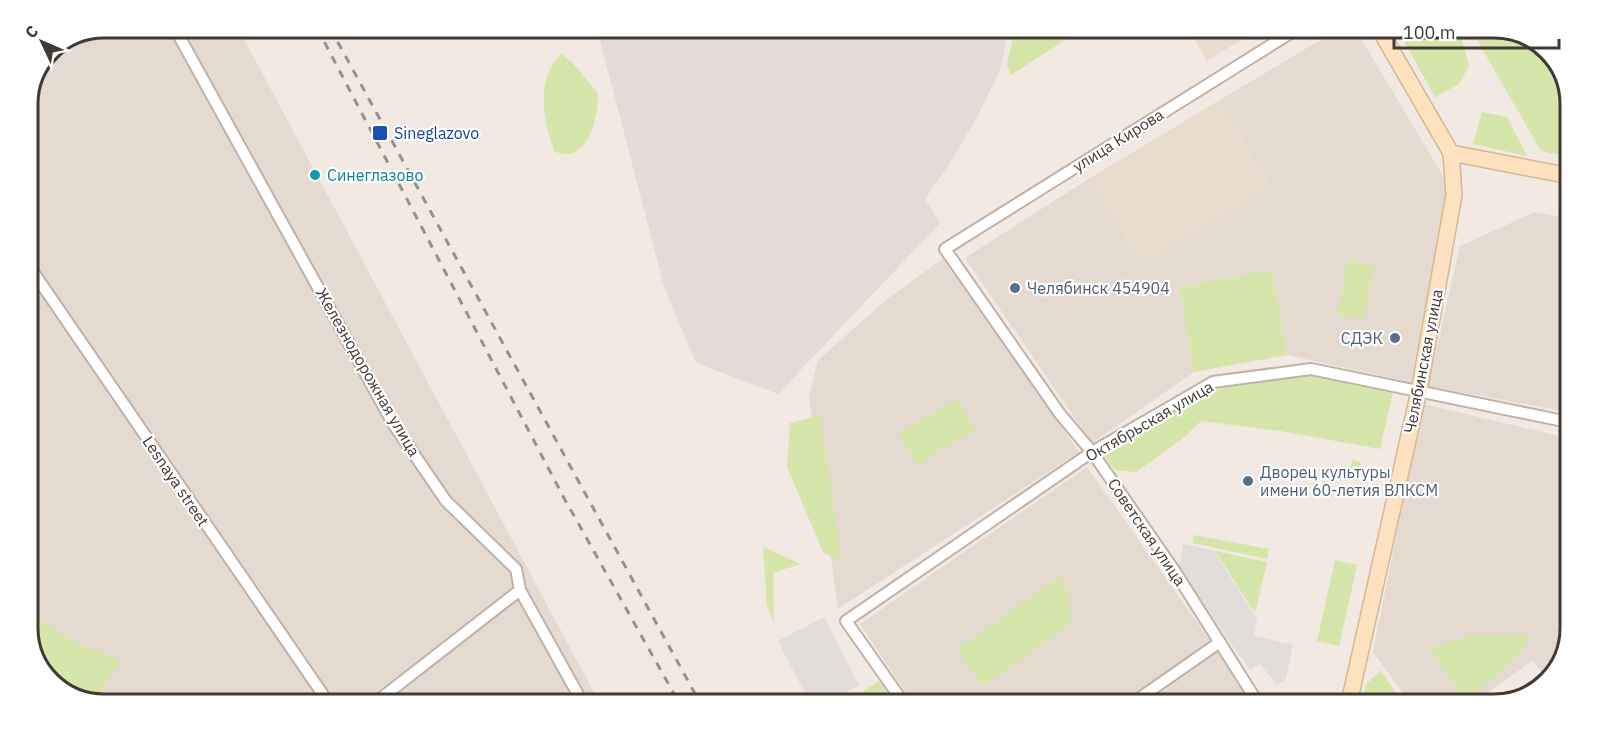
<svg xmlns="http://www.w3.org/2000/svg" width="1598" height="731" font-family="'IBM Plex Sans',sans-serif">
<rect width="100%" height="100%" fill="#f1e9e2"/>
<g fill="#e5dad0">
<path d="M103 27 238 28 598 700 74 698 40 670 27 633V98L50 49Z"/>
<path d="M1334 32H1357L1448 184 1411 382 1287 355 1272 270 1179 287 1194 372 1092 443 965 258 1090 178 1142 264 1270 186 1218 101Z"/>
<path d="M1535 212 1570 219 1568 412 1428 386 1460 246Z"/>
<path d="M945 257 1079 452 838 609 809 397 818 360 886 300Z"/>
<path d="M1423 404 1567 438 1565 657 1547 679 1533 660 1476 701 1477 704H1411L1373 652Z"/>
<path d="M1087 467 1210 641 1123 702H912L860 624Z"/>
<path d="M1219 651 1256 703H1146Z"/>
</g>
<path fill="#e2dbd7" d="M597 29 1008 31 1000 70 978 115 952 160 925 199 940 223 778 394 696 363 664 286Z"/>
<g fill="#eadccc">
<path d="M1190 32H1254L1207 61Z"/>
<path d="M1218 101 1270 187 1142 264 1090 178Z"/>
</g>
<g fill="#d6e5aa">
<path d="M1014 31H1079L1011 75 1007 65Z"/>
<path d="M1399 32 1460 33 1469 66 1459 84 1435 97Z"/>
<path d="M1473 33H1524L1558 61 1571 98 1570 157 1541 151Z"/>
<path d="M561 54C577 64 585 80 598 93 598 111 593 145 573 153 568 155 560 153 555 152 543 122 535 79 561 54Z"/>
<path d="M1482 112 1507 117 1527 156 1473 144Z"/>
<path d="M1348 260 1374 265 1364 319 1337 314Z"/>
<path d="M1272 270 1287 355 1194 372 1179 287Z"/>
<path d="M1310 374 1393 392 1380 449 1281 431 1201 421 1182 439 1136 472 1115 470 1103 454 1216 389Z"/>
<path d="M957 399 975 430 917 465 898 434Z"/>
<path d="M820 415 842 561 823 552 787 467 790 423Z"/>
<path d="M1352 460 1361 462 1357 481 1348 479Z"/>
<path d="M1194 535 1269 549 1267 559 1192 543Z"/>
<path d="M763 547 807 567 800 564 773 573 774 623 767 605Z"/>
<path d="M1215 551 1267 562 1255 613Z"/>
<path d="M1335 560 1357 565 1339 646 1317 641Z"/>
<path d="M1061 576 1068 590 1071 624 982 686 957 649Z"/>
<path d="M27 616 44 622 74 642 121 661 96 698H74L40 670 27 633Z"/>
<path d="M1530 635C1519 664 1488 681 1464 699L1429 648 1468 636Z"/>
<path d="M1381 671 1404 704 1363 703 1366 684Z"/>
<path d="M879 681 893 701H849Z"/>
</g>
<g fill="#e1dddb">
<path d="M1183 544 1213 550 1257 619 1254 636 1293 645 1286 679 1277 685 1260 664 1250 670 1178 570Z"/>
<path d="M824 617 859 685 828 701H809L778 641Z"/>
</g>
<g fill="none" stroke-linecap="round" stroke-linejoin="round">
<defs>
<g id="street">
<path d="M174 27 394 425 446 501 516 569 520 590 581 700"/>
<path d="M27 263 326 699"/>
<path d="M380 699 520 590"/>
<path d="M903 702 846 621 1092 452 1213 382 1311 369 1568 422"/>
<path d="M1134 702 1220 642"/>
<path d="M1258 703 1174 570 1092 452 1060 414 945 249 1292 32"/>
</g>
<g id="secondary">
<path d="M1451 153 1570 176"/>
<path d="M1349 703 1419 391 1454 195 1451 153 1381 32"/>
</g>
</defs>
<use href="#street" stroke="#bfb2a8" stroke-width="14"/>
<use href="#secondary" stroke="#d4b794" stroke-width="18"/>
<use href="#street" stroke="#fff" stroke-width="10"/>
<use href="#secondary" stroke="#fee2bf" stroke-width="15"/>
<g stroke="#929292" stroke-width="3" stroke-dasharray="8 8" stroke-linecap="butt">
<path d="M317 28 564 498 678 701"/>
<path d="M330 28 699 701"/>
</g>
</g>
<rect fill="#1a4fb4" stroke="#fff" stroke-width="2" x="372" y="125" width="16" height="16" rx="3"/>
<circle fill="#0f9aa8" stroke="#fff" stroke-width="2" cx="315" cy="175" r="6"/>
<g fill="#5c6f8a" stroke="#fff" stroke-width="2">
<circle cx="1015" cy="288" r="6"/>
<circle cx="1395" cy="338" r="6"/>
<circle cx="1248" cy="481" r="6"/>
</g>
<g text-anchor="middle" stroke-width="4.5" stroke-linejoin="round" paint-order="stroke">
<g font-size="16" fill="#164399" stroke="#fff" text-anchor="start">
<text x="394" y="139">Sineglazovo</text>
</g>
<g font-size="16" fill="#423933" stroke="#fff">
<text transform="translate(1118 140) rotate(-32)" y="6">улица Кирова</text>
<text transform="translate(1423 361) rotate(-79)" y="6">Челябинская улица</text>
<text transform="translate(368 372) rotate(60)" y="6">Железнодорожная улица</text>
<text transform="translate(1149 421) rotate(-30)" y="6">Октябрьская улица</text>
<text transform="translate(176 481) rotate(56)" y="6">Lesnaya street</text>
<text transform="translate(1147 532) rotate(56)" y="6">Советская улица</text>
</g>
<g font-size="16" fill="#0d838f" stroke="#fff" text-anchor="start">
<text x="327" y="181">Синеглазово</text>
</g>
<g font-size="16" fill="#4e5e75" stroke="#fff" text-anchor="start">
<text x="1027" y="294">Челябинск 454904</text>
<text x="1383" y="344" text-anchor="end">СДЭК</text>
<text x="1260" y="478">Дворец культуры<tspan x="1260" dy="18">имени 60-летия ВЛКСМ</tspan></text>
</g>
</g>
<path d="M0 0H1598V731H0ZM104 38H1494A66 66 0 0 1 1560 104V628A66 66 0 0 1 1494 694H104A66 66 0 0 1 38 628V104A66 66 0 0 1 104 38Z" fill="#fff" fill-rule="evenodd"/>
<path fill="none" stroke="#423933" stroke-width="3" d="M104 38H1494A66 66 0 0 1 1560 104V628A66 66 0 0 1 1494 694H104A66 66 0 0 1 38 628V104A66 66 0 0 1 104 38Z"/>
<g transform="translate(42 42) rotate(314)" stroke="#ffffff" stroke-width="4.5" paint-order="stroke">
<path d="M0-4.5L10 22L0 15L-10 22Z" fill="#423933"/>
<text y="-9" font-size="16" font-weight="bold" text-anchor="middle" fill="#423933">С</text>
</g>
<path d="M1394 39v9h165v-9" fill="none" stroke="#423933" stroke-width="3"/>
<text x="1403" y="39" font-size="18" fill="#423933" stroke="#ffffff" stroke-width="4.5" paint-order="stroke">100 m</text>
</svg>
